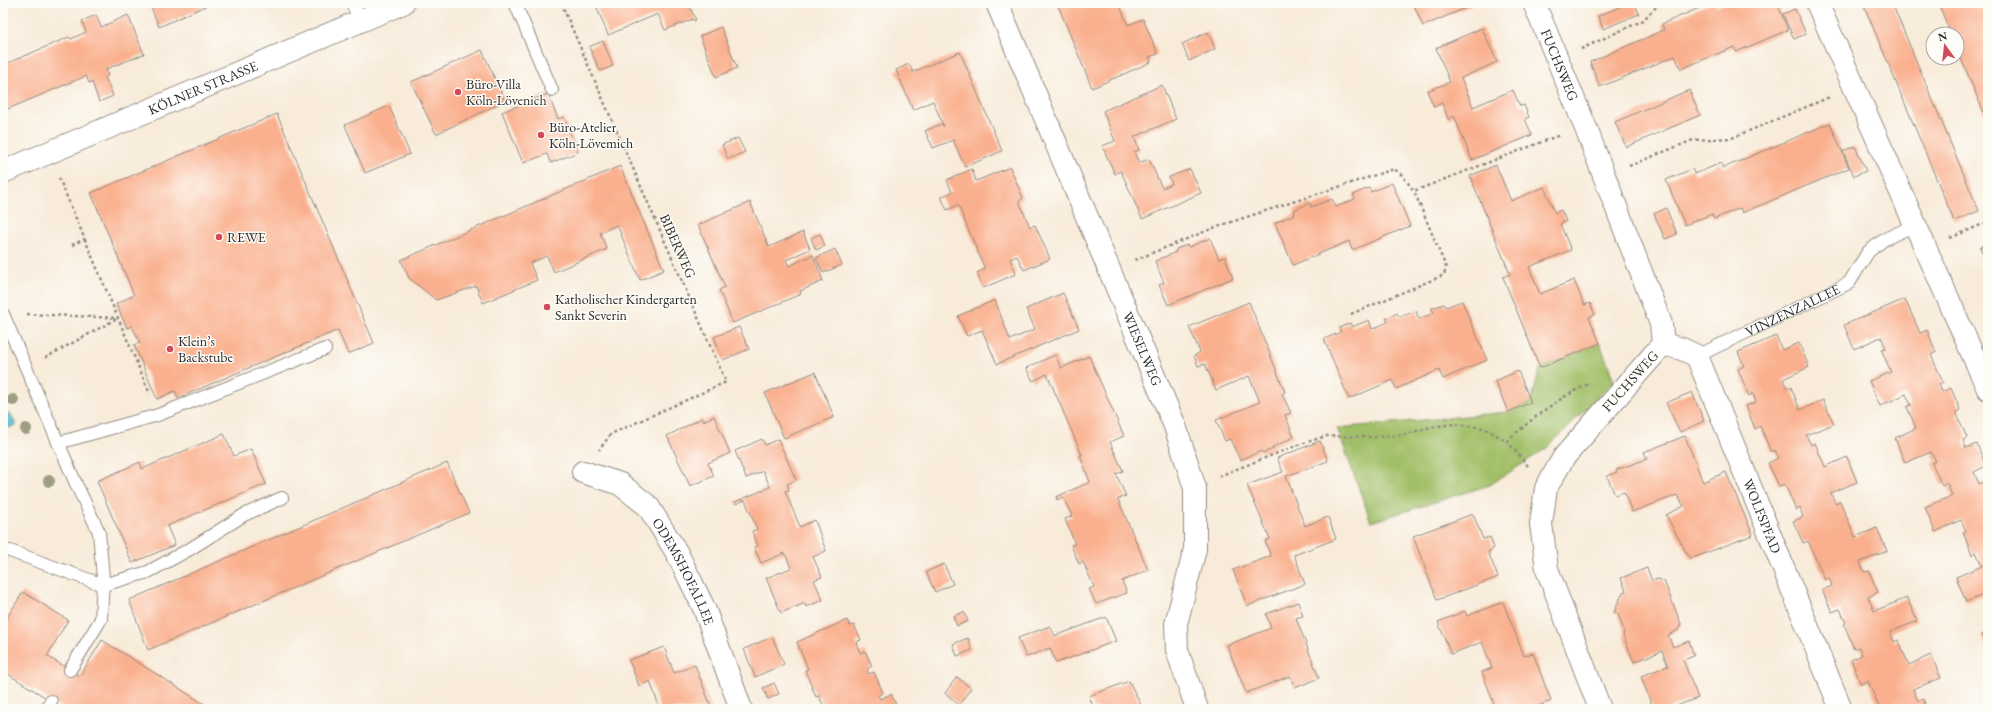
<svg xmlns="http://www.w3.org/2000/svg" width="1991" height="712" font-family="'EB Garamond',serif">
<rect width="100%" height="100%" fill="#fdfcf7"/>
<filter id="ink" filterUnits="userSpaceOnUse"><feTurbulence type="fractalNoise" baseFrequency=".025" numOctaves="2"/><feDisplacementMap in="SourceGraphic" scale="8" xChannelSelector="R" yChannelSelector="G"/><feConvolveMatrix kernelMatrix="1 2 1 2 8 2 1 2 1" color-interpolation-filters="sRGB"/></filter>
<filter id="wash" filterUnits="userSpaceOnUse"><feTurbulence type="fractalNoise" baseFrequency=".012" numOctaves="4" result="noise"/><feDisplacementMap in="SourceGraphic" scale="16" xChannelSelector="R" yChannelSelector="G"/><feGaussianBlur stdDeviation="0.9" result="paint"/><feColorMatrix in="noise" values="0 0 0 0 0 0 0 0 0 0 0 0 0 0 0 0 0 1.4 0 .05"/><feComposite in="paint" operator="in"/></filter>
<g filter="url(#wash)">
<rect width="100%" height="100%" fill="#f8ebd9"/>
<path fill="#a1bf67" stroke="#667549" d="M1600 343 1614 381 1547 448 1490 485 1371 522 1337 428 1508 412 1531 402 1540 368Z"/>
<path fill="#56c2cf" stroke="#40767d" d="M10 413 16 425 3 430V416Z"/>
<g id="blocks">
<g fill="#fab08e">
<path d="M143 3H212L159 27 150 5Z"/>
<path d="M595 3H688L696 20 694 21 693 19 665 30 658 14 608 35Z"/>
<path d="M1057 3H1123L1119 4 1128 25 1143 19 1158 54 1149 57 1151 62 1092 88Z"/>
<path d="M1413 3H1472L1473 5 1423 26Z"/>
<path d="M1629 3H1635L1639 14 1603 29 1598 16Z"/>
<path d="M1711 3H1715L1716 7 1726 3H1777L1788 30 1736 52 1734 47 1681 69 1675 56 1600 87 1590 62 1664 30 1662 24Z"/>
<path d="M1863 3H1892L1979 211 1954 221Z"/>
<path d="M1938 3H1986L1988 7V122L1957 49V34H1951Z"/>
<path d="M1795 9 1806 34 1794 39 1783 14Z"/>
<path d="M96 15 101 27 128 15 144 54 106 69 108 76 105 77 113 96 99 102 92 82 89 83 86 76 3 111V65L69 37 71 39 86 32 82 21Z"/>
<path d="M721 27 737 68 716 77 700 36Z"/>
<path d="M1482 28 1497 62 1461 78 1473 107 1513 90 1520 106 1524 105 1529 117 1525 119 1532 135 1472 160 1454 116 1448 119 1442 103 1434 107 1427 91 1450 82 1436 48Z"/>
<path d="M1208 32 1215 49 1189 61 1182 44Z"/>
<path d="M603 41 613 66 600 71 589 47Z"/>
<path d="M482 50 505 101 436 134 411 82Z"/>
<path d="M960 52 1002 151 965 167 953 140 933 148 925 131 941 124 944 127 933 101 913 110 896 70 909 64 913 72Z"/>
<path d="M1162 85 1176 119 1134 137 1139 150 1134 152 1139 163 1149 159 1162 188 1172 184 1169 177 1190 169 1201 193 1142 219 1121 171 1115 174 1102 146 1115 141 1103 111Z"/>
<path d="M1689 90 1700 115 1626 147 1615 122Z"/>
<path d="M548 94 558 119 564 117 578 152 551 163 547 154 523 163 502 112Z"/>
<path d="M389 106 410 154 365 173 345 125Z"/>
<path d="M277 114 374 343 348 354 338 330 178 398 175 391 157 399 134 345 140 343 132 326 127 328 116 304 134 295 91 193Z"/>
<path d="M1830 123 1849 168 1742 213 1740 208 1714 219 1712 214 1685 225 1666 180 1692 169 1695 174 1721 163 1723 168Z"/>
<path d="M738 138 745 152 728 159 722 145Z"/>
<path d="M1855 146 1866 171 1854 176 1843 151Z"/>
<path d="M1496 165 1511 201 1544 187 1555 213 1561 210 1566 221 1560 224 1571 250 1529 267 1540 294 1574 280 1584 305 1590 303 1595 315 1589 317 1600 343 1540 368 1503 277 1510 274 1470 176Z"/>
<path d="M620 166 664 270 640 280 617 225 600 233 607 249 554 272 547 256 530 263 537 280 483 303 476 286 436 300 409 278 401 260Z"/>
<path d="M1010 167 1023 198 1019 201 1030 227 1035 225 1050 259 1024 270 1017 256 1010 259 1016 274 983 288 977 273 985 269 958 205 947 210 941 197 952 192 947 180 972 169 976 181Z"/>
<path d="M1392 183 1410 226 1352 250 1349 241 1293 265 1275 223 1295 214 1294 210 1310 203 1311 207 1332 199 1336 207 1355 199 1353 195 1361 191 1369 188 1371 192Z"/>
<path d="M750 202 769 247 803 232 810 249 786 260 789 266 813 255 823 281 800 291 801 294 733 323 719 290 725 287 698 225Z"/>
<path d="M1666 208 1677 234 1665 239 1654 214Z"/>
<path d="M820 234 825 246 816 250 811 238Z"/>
<path d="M1210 238 1219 259 1225 257 1233 278 1168 305 1159 285 1164 283 1155 261 1176 252V249L1187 245 1189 247Z"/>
<path d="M1988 243V266L1980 247Z"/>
<path d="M835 249 842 265 823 273 816 258Z"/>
<path d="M1063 293 1079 329 997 364 982 330 967 336 958 316 995 300 1010 340 1035 329 1026 309Z"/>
<path d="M1905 299 1920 333 1927 330 1936 352 1931 355 1943 382 1939 384 1942 392 1951 388 1960 410 1956 412 1967 438 1963 440 1966 448 1977 444 1986 466 1974 472 1979 484 1986 481 1988 487V593L1966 602 1956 577 1982 566 1976 552 1972 555 1963 532 1966 531 1961 520 1935 532 1925 507 1952 496 1947 483 1942 486 1932 463 1936 461 1931 452 1905 463 1895 438 1916 428 1907 407 1911 405 1906 394 1880 406 1869 381 1891 372 1881 349 1886 348 1881 337 1854 349 1844 325Z"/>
<path d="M1462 301 1487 360 1443 379 1439 370 1396 389 1393 380 1349 399 1324 339 1341 332 1339 328 1350 323 1352 327 1369 320 1372 329 1388 322 1386 318 1397 313 1399 317 1416 311 1419 319 1434 313 1432 308 1444 304 1446 307Z"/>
<path d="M1249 302 1285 392 1282 394 1291 413 1285 415 1294 437 1273 447V449L1263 453 1261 451 1240 460 1230 439 1225 441 1216 420 1260 402 1249 376 1216 390 1205 364 1198 366 1194 356 1200 352 1189 327Z"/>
<path d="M739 327 749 349 723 360 714 337Z"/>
<path d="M1776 336 1782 350 1799 343 1809 367 1783 379 1787 389 1791 387 1800 410 1823 400 1834 424 1806 435 1811 445 1815 443 1825 467 1847 457 1857 482 1831 493 1835 503 1840 501 1855 537 1877 528 1887 551 1860 562 1864 572 1869 571 1878 592 1868 597 1874 611 1907 598 1917 621 1890 632 1894 642 1898 640 1909 665 1931 655 1941 678 1913 689 1918 701 1923 699 1927 709H1884L1883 706 1879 707 1868 681 1861 684 1851 660 1862 655 1859 647 1854 649 1844 624 1846 623 1840 609 1832 612 1822 590 1832 586 1829 578 1825 580 1808 541 1803 543 1793 521 1803 517 1800 508 1796 510 1785 484 1779 486 1768 463 1778 458 1775 450 1771 452 1760 426 1755 429 1746 406 1756 402 1753 393 1749 396 1738 369 1744 366 1738 352Z"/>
<path d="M1055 355 1061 368 1089 356 1124 436 1110 442 1123 471 1116 474 1126 496 1118 499 1148 570 1122 581 1127 593 1096 604 1089 589 1094 587 1083 562 1079 564 1071 545 1075 544 1065 519 1072 516 1063 497 1057 500 1056 497 1090 482 1080 455H1082L1047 374 1033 381 1026 368Z"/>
<path d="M1518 371 1531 402 1508 412 1495 381Z"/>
<path d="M815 372 834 417 784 438 765 393Z"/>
<path d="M1692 392 1704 421 1680 432 1666 403Z"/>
<path d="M714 416 730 453 708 463 714 476 690 486 667 436 702 418 703 421Z"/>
<path d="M224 434 234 456 251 449 266 484 167 526 175 545 132 563 97 481 140 462 142 469Z"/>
<path d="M1685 436 1703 482 1726 472 1753 535 1690 559 1666 515 1684 506 1677 495 1632 512 1624 492 1615 495 1607 476 1617 472 1616 470 1647 459 1644 452Z"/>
<path d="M762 439 765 445 778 439 796 480 787 484 789 490 785 491 800 527 815 520 826 551 813 557 822 577 814 580 823 600 806 607 805 603 781 613 766 578 791 568 785 553 761 563 754 547 758 546 752 531 757 529 745 500 736 504 735 502 770 487 763 471 746 478 735 451Z"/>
<path d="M1320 441 1328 461 1286 476 1305 526 1328 517 1336 539 1294 555 1305 584 1247 606 1233 570 1271 556 1265 541 1270 539 1247 485 1283 472 1277 458Z"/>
<path d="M447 463 469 513 148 650 129 600Z"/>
<path d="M1473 514 1483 539 1490 537 1494 548 1488 552 1498 577 1437 600 1413 536Z"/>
<path d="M944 564 953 584 935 592 926 572Z"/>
<path d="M1647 568 1652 581 1658 579 1664 581 1681 624 1678 630 1668 635 1673 647 1689 641 1694 656 1683 660 1698 698 1668 709H1653L1641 676 1668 666 1662 651 1634 662 1623 635 1624 631 1618 614 1614 612 1623 592 1626 591 1621 578Z"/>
<path d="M23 592 68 620 47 656 80 676 102 640 212 709H64L3 671V624Z"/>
<path d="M1298 602 1303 616 1296 618 1319 678 1295 688 1290 676 1246 693 1227 645 1271 628 1266 614Z"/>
<path d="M1503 602 1524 656 1533 653 1551 701 1530 709H1496L1482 672 1492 668 1482 642 1451 654 1438 622 1465 611 1467 616Z"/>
<path d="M964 612 968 621 957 626 953 616Z"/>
<path d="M1106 617 1116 641 1056 663 1050 648 1026 657 1018 638 1050 626 1055 636Z"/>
<path d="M847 620 850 626 854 625 861 640 856 642 860 653 865 651 872 666 867 669 869 674 874 672 883 693 878 695 880 699 891 694 898 709H825L819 696 816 697 805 670 808 669 797 642Z"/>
<path d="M1988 632V650L1982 635Z"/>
<path d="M772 637 784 664 755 677 744 649Z"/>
<path d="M968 638 972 650 957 656 953 644Z"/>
<path d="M664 647 674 673 695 665 712 709H660L650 681 639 686 629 660Z"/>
<path d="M957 677 971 688 959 705 945 693Z"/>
<path d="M1129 681 1143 709H1094L1089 696Z"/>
<path d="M774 683 779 694 768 699 763 688Z"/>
</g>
</g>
</g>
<g filter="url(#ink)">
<use href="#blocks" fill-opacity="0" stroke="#928b82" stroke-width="1"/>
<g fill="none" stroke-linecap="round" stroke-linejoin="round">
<defs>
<g id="service">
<path d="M352 3 360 21"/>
<path d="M515 3 552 90"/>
<path d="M3 314 76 484 99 532 103 578 101 619 70 670"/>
<path id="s1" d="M1697 356 1849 283 1868 252 1885 239 1915 225"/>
<path d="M58 443 158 415 325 349"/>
<path d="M10 551 103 585 148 572 190 549 244 515 282 498"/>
<path d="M46 709 51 701"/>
</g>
<g id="minor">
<path id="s2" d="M997 3 1175 426 1195 488V549L1176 624 1177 650 1197 709"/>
<path id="s3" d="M1534 3 1585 126 1661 324 1663 344 1564 457 1546 488 1541 524 1547 569 1600 709"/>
<path d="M1817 3 1988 389"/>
<path id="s4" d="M1663 344 1682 349 1697 356 1841 709"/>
<path id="s5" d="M583 472 620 484 648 506 677 553 704 608 741 709"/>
</g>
<g id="tertiary">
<path id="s6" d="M3 172 403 3"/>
</g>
</defs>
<use href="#service" stroke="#928b82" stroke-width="14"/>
<use href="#minor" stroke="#928b82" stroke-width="24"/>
<use href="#tertiary" stroke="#928b82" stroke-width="24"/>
<g stroke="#928b82" stroke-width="2.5" stroke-dasharray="3 3" stroke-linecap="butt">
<path d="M561 3 726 382 611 434 599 450"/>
<path d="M1581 49 1642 21 1660 3"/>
<path d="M1629 166 1693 140 1732 138 1830 97"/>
<path d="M59 178 150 394"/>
<path d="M1950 238 1988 222"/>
<path d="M72 245 85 239"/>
<path d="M1135 260 1216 227 1394 169 1402 175 1414 191 1560 135"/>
<path d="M27 314 118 318"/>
<path d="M1351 314 1444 275 1446 267 1414 191"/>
<path d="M45 358 118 318"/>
<path d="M1507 441C1533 418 1559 397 1591 383"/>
<path d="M1219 476 1298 445 1326 436 1374 437 1403 435 1431 427 1454 424 1484 428 1507 441 1528 466"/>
</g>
<use href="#service" stroke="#fff" stroke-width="12"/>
<use href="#minor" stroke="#fff" stroke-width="22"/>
<use href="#tertiary" stroke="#fff" stroke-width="22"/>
</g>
<g fill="#9e9e85">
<circle cx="13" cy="400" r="6"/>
<circle cx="26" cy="429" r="6"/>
<circle cx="49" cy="481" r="6"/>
</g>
</g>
<g fill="#d1495b" stroke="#fdfcf7" stroke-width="1.5">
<circle cx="458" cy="92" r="4"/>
<circle cx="541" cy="135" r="4"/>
<circle cx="219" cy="237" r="4"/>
<circle cx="547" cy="307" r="4"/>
<circle cx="170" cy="349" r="4"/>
</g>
<g text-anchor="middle" stroke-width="3" stroke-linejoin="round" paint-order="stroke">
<g font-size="14" fill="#2b2b2b" stroke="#fdfcf7">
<text dy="5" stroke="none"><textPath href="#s3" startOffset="67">FUCHSWEG</textPath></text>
<text dy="5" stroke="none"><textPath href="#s6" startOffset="217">KÖLNER STRASSE</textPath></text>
<text transform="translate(678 246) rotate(66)" y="5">BIBERWEG</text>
<text dy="5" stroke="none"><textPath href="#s1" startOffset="106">VINZENZALLEE</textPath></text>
<text dy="5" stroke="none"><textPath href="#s2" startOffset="375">WIESELWEG</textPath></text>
<text transform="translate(1630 381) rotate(-48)" y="5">FUCHSWEG</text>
<text dy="5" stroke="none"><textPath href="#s4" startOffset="209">WOLFSPFAD</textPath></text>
<text dy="5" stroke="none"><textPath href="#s5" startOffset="149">ODEMSHOFALLEE</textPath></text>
</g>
<g font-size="14" fill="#2b2b2b" stroke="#fdfcf7" text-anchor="start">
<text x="466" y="89">Büro-Villa<tspan x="466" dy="16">Köln-Lövenich</tspan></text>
<text x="549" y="132">Büro-Atelier<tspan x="549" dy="16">Köln-Lövemich</tspan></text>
<text x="227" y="242">REWE</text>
<text x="555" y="304">Katholischer Kindergarten<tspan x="555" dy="16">Sankt Severin</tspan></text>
<text x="178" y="346">Klein’s<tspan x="178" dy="16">Backstube</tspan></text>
</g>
</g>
<rect width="1991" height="712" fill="none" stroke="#fdfcf7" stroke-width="16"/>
<g transform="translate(1945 46) rotate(345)"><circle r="19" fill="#fdfcf7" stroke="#a9a8a5"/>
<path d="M0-3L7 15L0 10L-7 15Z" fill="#d1495b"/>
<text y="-6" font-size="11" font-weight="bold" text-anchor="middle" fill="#2b2b2b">N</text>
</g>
</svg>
